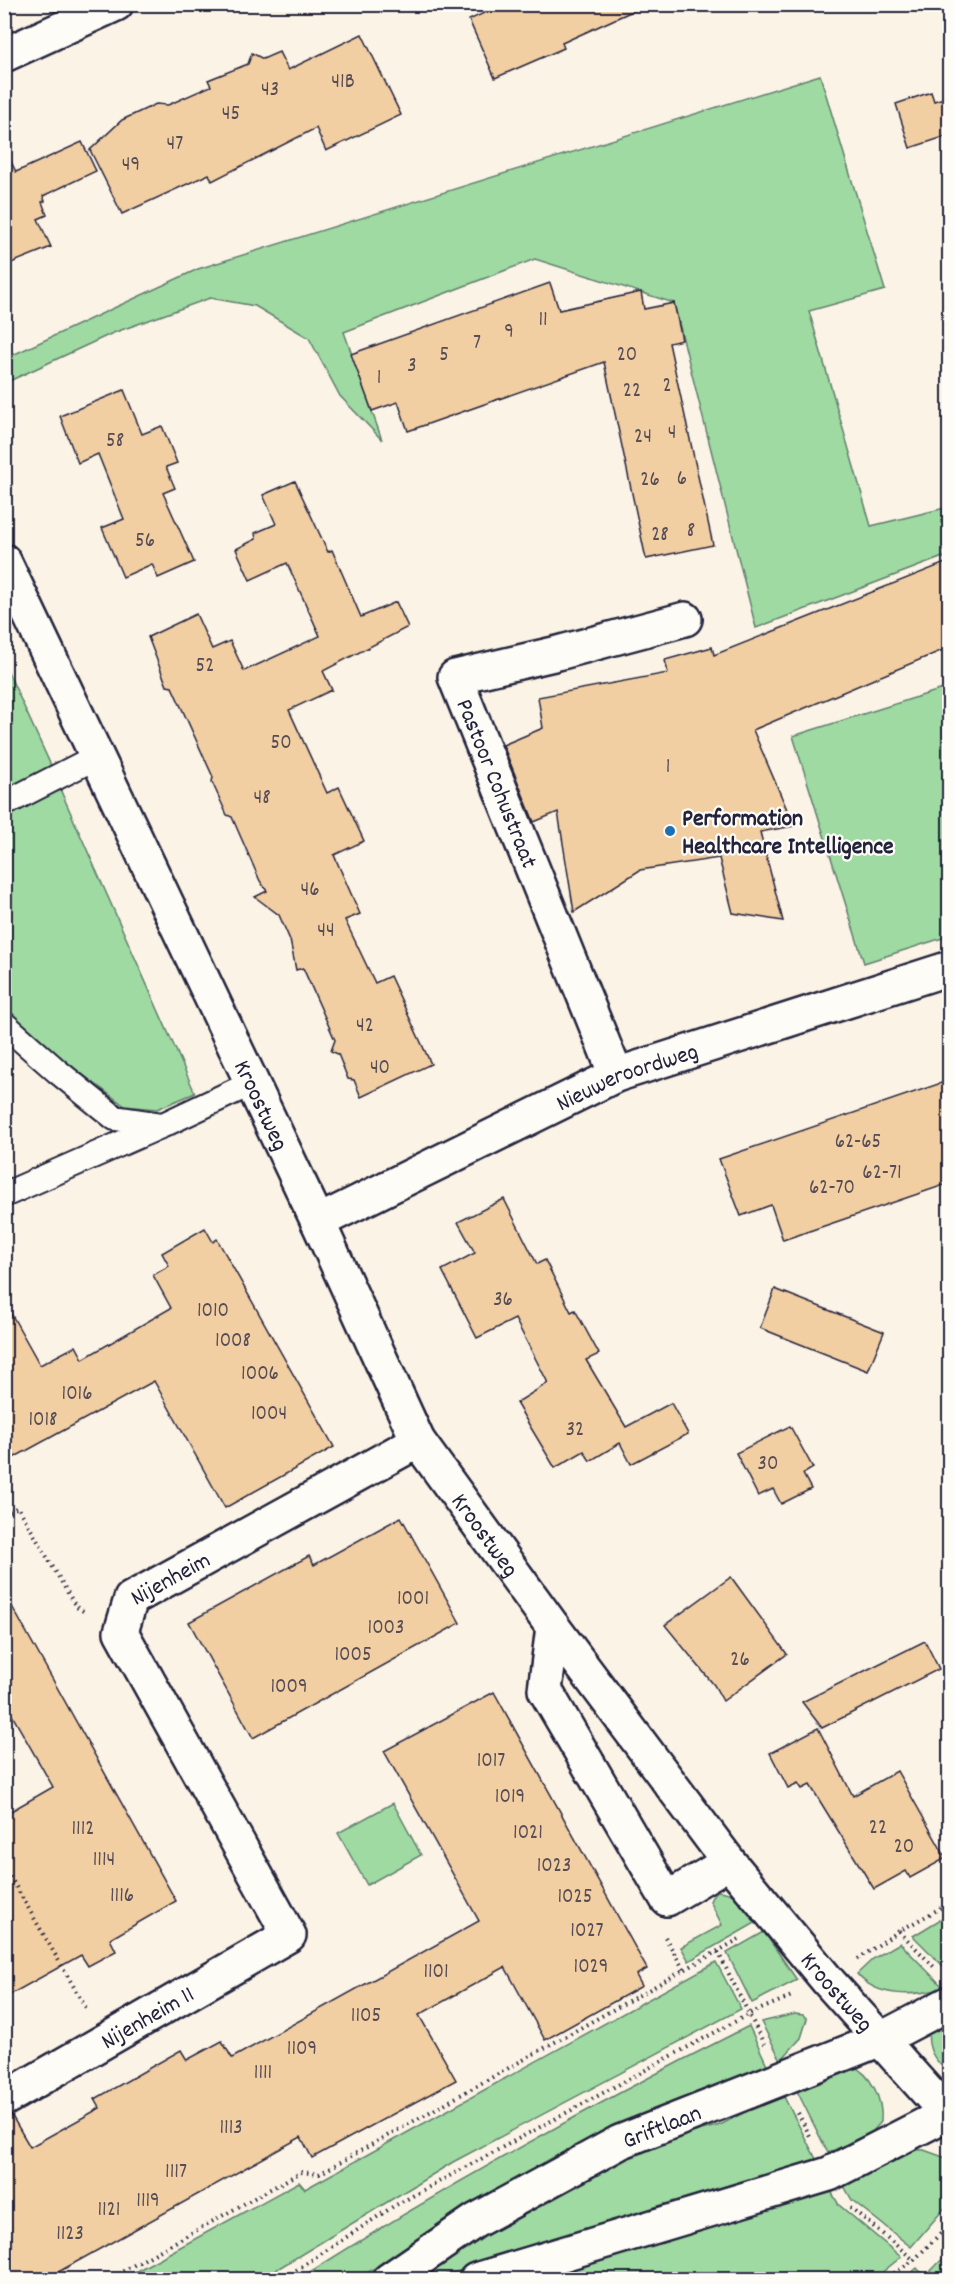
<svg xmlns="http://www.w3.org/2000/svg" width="954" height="2284" font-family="Dekko,sans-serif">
<rect width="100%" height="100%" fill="#fbf3e6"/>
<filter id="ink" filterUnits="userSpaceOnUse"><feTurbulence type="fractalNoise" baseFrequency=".0167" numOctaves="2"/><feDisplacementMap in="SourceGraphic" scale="12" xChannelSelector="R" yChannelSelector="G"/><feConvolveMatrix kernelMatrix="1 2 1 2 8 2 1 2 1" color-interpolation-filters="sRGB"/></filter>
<g filter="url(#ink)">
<g fill="#9edaa1" stroke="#607e6e" stroke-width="1.5">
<path d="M820 75 885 290 809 311 871 526 949 507V564L943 557 756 628 674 303 535 259 344 332 382 440 340 396 309 338 255 306 210 298 113 333 5 383 4 359 198 269Z"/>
<path d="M4 663 53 770 4 793Z"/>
<path d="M949 687V936L864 963 793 736Z"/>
<path d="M60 789 195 1093 157 1109 125 1106 63 1060 14 1017 5 1003V816Z"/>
<path d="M393 1803 421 1855 367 1885 338 1833Z"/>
<path d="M718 1891C739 1892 745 1906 757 1922L689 1961 681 1947 722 1925 710 1901 713 1895Z"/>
<path d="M949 1914V1972L913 1936Z"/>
<path d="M764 1932 797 1980 752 2003 727 1953Z"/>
<path d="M900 1943 944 1988C916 1996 878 1999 857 1974L874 1958Z"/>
<path d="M716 1962 741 2009 453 2162 261 2279H122L299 2182 305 2189Z"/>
<path d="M949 2009V2073C934 2060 926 2049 929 2028Z"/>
<path d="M795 2014 803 2015 807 2019 801 2038 781 2060 761 2022Z"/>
<path d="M749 2026 768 2067 520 2182 357 2279 297 2280C444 2187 594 2104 749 2026Z"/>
<path d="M851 2065C872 2074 883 2100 881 2122L872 2132 828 2153 795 2087Z"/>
<path d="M782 2093 816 2159 760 2186 724 2197 434 2278 423 2276 422 2268 644 2146 720 2125Z"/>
<path d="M902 2149 924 2150 949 2159V2203L911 2247 852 2200 837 2174Z"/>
<path d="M825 2181 839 2205 901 2257 874 2279 514 2280Z"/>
<path d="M949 2252V2279H904L917 2268 925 2277Z"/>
</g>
<g fill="#f2cea3" stroke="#22223b" stroke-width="1.5">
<path d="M503 4H648L562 43 564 48 495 78 469 20Z"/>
<path d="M362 34 401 115 326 151 316 128 212 181 209 174 122 214 90 150 122 120 156 104 168 105 211 86 208 80 248 64 252 53 263 59 279 52 288 70Z"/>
<path d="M931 92 934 101 950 96V135L910 148 896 104Z"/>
<path d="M82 142 96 171 43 196 45 201 42 202 47 215 38 219 51 247 4 266V147L16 172Z"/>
<path d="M550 283 559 310 641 292 644 309 674 303 682 340 669 343 713 545 646 559 604 362 408 431 398 402 372 411 351 354Z"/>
<path d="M124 390 142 434 162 426 177 463 166 467 175 488 163 493 194 562 158 578 152 564 123 577 102 528 124 519 98 454 78 463 60 416Z"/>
<path d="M295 481 328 552 332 550 361 617 396 602 408 627 323 671 332 690 289 710 327 793 339 787 364 841 334 855 360 914 345 920 375 983 390 976 431 1064 361 1097 354 1080 348 1079 338 1054 331 1051 335 1040 303 968 296 970 290 940 279 915 255 897 267 891 260 881 232 817 227 815 212 782 213 777 172 687 167 686 148 637 196 614 212 649 230 641 244 671 320 636 287 563 250 580 236 549 256 539 255 533 276 524 263 495Z"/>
<path d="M950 561V647L753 730 794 826 760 832 783 921 733 913 719 858 640 870 574 912 558 812 534 822 503 745 543 728 538 697 668 673 665 660 712 647 714 655Z"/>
<path d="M950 1080V1183L783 1240 771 1205 741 1216 719 1159Z"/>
<path d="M504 1199 537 1264 545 1260 571 1312 575 1310 599 1354 586 1360 626 1427 671 1403 688 1434 631 1464 620 1443 590 1461 584 1451 555 1468 516 1403 548 1383 515 1319 477 1338 442 1270 475 1253 458 1222Z"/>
<path d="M205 1228 213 1242 217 1239 334 1447 225 1508 154 1381 4 1463V1301L40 1365 76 1346 83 1359 171 1308 153 1275 169 1266 162 1253Z"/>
<path d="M775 1289 884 1332 868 1371 760 1328Z"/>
<path d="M790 1426 813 1468 803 1474 811 1489 781 1504 773 1489 758 1496 736 1453Z"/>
<path d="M401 1517 460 1623 253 1738 189 1622 309 1556 314 1565Z"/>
<path d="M731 1577 787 1654 723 1701 714 1685 665 1625Z"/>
<path d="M4 1592 176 1901 110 1939 116 1951 88 1966 81 1955 4 1998V1815L53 1787 4 1701Z"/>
<path d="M925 1641 939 1669 822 1728 802 1702Z"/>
<path d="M494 1692 647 1969 636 1975 642 1986 545 2040 505 1967 419 2015 456 2080 312 2158 301 2137 44 2280H4V2118L12 2116 30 2147 100 2108 95 2099 181 2050 187 2060 222 2041 232 2058 479 1921 384 1751Z"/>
<path d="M818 1728 853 1796 897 1771 946 1858 910 1878 906 1871 874 1889 810 1785 802 1789 798 1783 788 1788 770 1753Z"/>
</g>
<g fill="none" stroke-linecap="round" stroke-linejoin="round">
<defs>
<g id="service">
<path d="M4 804 98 756"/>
<path d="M4 1024 57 1071 115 1118 163 1125 252 1083"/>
<path d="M4 1195 163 1125"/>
</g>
<g id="minor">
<path d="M4 55 116 4"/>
<path id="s1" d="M4 561 318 1222 418 1441 553 1627 729 1862 828 1981 950 2117"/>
<path d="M616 1075 455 677 558 653 685 619"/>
<path id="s2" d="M318 1222 616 1075 950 968"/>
<path d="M553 1627 545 1690 667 1899 729 1862"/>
<path id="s3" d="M4 2099 289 1935 121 1632 131 1599 418 1441"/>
</g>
<g id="tertiary">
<path id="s4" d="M389 2280 475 2221 620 2142 881 2039 950 2003"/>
<path d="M476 2280 829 2174 950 2112"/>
</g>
</defs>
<use href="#service" stroke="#22223b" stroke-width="28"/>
<use href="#minor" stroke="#22223b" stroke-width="38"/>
<use href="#tertiary" stroke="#22223b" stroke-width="38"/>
<g stroke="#22223b" stroke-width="4" stroke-dasharray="1.5 4.5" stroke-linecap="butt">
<path d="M4 1514 18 1507 76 1607 87 1613"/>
<path d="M4 1866 86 2008"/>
<path d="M899 1931 936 1969"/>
<path d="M665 1937 684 1970"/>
<path d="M718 1952 764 2044"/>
<path d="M858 1959 899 1931 950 1903"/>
<path d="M798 2113 811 2138"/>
<path d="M850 2207 914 2260"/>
<path d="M107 2280 301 2172 319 2174 743 1937"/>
<path d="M281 2280 394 2206 749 2014 792 1996"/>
<path d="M884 2280 914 2260 950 2224"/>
</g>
<use href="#service" stroke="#fdfcf7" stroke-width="24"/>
<use href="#minor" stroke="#fdfcf7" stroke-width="33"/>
<use href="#tertiary" stroke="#fdfcf7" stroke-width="33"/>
</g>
</g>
<circle fill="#1f6fb2" stroke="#fdfcf7" stroke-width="2" cx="670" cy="831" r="6"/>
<g text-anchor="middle" stroke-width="4.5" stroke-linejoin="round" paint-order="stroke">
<g font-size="21" fill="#564d55">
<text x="343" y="87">41B</text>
<text x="270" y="95">43</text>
<text x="231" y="119">45</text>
<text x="175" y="149">47</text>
<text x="131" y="170">49</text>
<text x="543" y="325">11</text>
<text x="509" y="337">9</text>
<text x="477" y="348">7</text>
<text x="444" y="360">5</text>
<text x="627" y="360">20</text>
<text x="412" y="371">3</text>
<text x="379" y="383">1</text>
<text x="667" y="391">2</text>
<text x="632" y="396">22</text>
<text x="672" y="438">4</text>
<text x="643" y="442">24</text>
<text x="115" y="446">58</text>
<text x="682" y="484">6</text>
<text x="650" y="485">26</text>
<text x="691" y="536">8</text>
<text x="660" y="540">28</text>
<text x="145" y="546">56</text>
<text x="205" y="671">52</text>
<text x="281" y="748">50</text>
<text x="668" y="772">1</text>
<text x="262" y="803">48</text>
<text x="310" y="895">46</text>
<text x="326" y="936">44</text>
<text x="365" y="1031">42</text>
<text x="380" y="1073">40</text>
<text x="858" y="1147">62-65</text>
<text x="882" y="1178">62-71</text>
<text x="832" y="1193">62-70</text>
<text x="503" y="1305">36</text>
<text x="213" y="1316">1010</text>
<text x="233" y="1346">1008</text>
<text x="260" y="1379">1006</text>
<text x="77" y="1399">1016</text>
<text x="269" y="1419">1004</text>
<text x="43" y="1425">1018</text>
<text x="575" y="1435">32</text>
<text x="768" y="1469">30</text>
<text x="413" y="1604">1001</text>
<text x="386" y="1633">1003</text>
<text x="353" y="1660">1005</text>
<text x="740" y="1665">26</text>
<text x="289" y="1692">1009</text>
<text x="491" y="1766">1017</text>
<text x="510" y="1802">1019</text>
<text x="878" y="1833">22</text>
<text x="83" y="1834">1112</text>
<text x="528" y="1838">1021</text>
<text x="904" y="1852">20</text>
<text x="104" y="1865">1114</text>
<text x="554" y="1871">1023</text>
<text x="122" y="1901">1116</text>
<text x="575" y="1902">1025</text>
<text x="587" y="1936">1027</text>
<text x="591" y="1972">1029</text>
<text x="436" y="1977">1101</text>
<text x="366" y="2021">1105</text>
<text x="302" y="2054">1109</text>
<text x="263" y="2078">1111</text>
<text x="231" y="2133">1113</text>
<text x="176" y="2177">1117</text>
<text x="148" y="2206">1119</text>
<text x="109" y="2215">1121</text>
<text x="70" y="2239">1123</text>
</g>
<g font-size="24" fill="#22223b" stroke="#fdfcf7">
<text transform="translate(498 783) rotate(68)" y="8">Pastoor Cohustraat</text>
<text dy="8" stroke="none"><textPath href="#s2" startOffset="342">Nieuweroordweg</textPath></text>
<text dy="8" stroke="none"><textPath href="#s1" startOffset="602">Kroostweg</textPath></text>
<text dy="8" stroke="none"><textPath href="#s1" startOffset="1088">Kroostweg</textPath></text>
<text dy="8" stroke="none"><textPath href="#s3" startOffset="754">Nijenheim</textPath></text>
<text dy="8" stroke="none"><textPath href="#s1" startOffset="1665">Kroostweg</textPath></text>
<text dy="8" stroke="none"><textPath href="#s3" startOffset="165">Nijenheim 11</textPath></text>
<text dy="8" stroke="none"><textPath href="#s4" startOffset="314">Griftlaan</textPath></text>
</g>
<g font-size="24" font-weight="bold" fill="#22223b" stroke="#fdfcf7" text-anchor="start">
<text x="682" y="825">Performation<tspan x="682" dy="28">Healthcare Intelligence</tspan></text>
</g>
</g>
<rect width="954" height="2284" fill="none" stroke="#fdfcf7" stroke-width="24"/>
<rect x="12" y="12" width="930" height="2260" fill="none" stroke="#22223b" stroke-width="2" filter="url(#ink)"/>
</svg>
